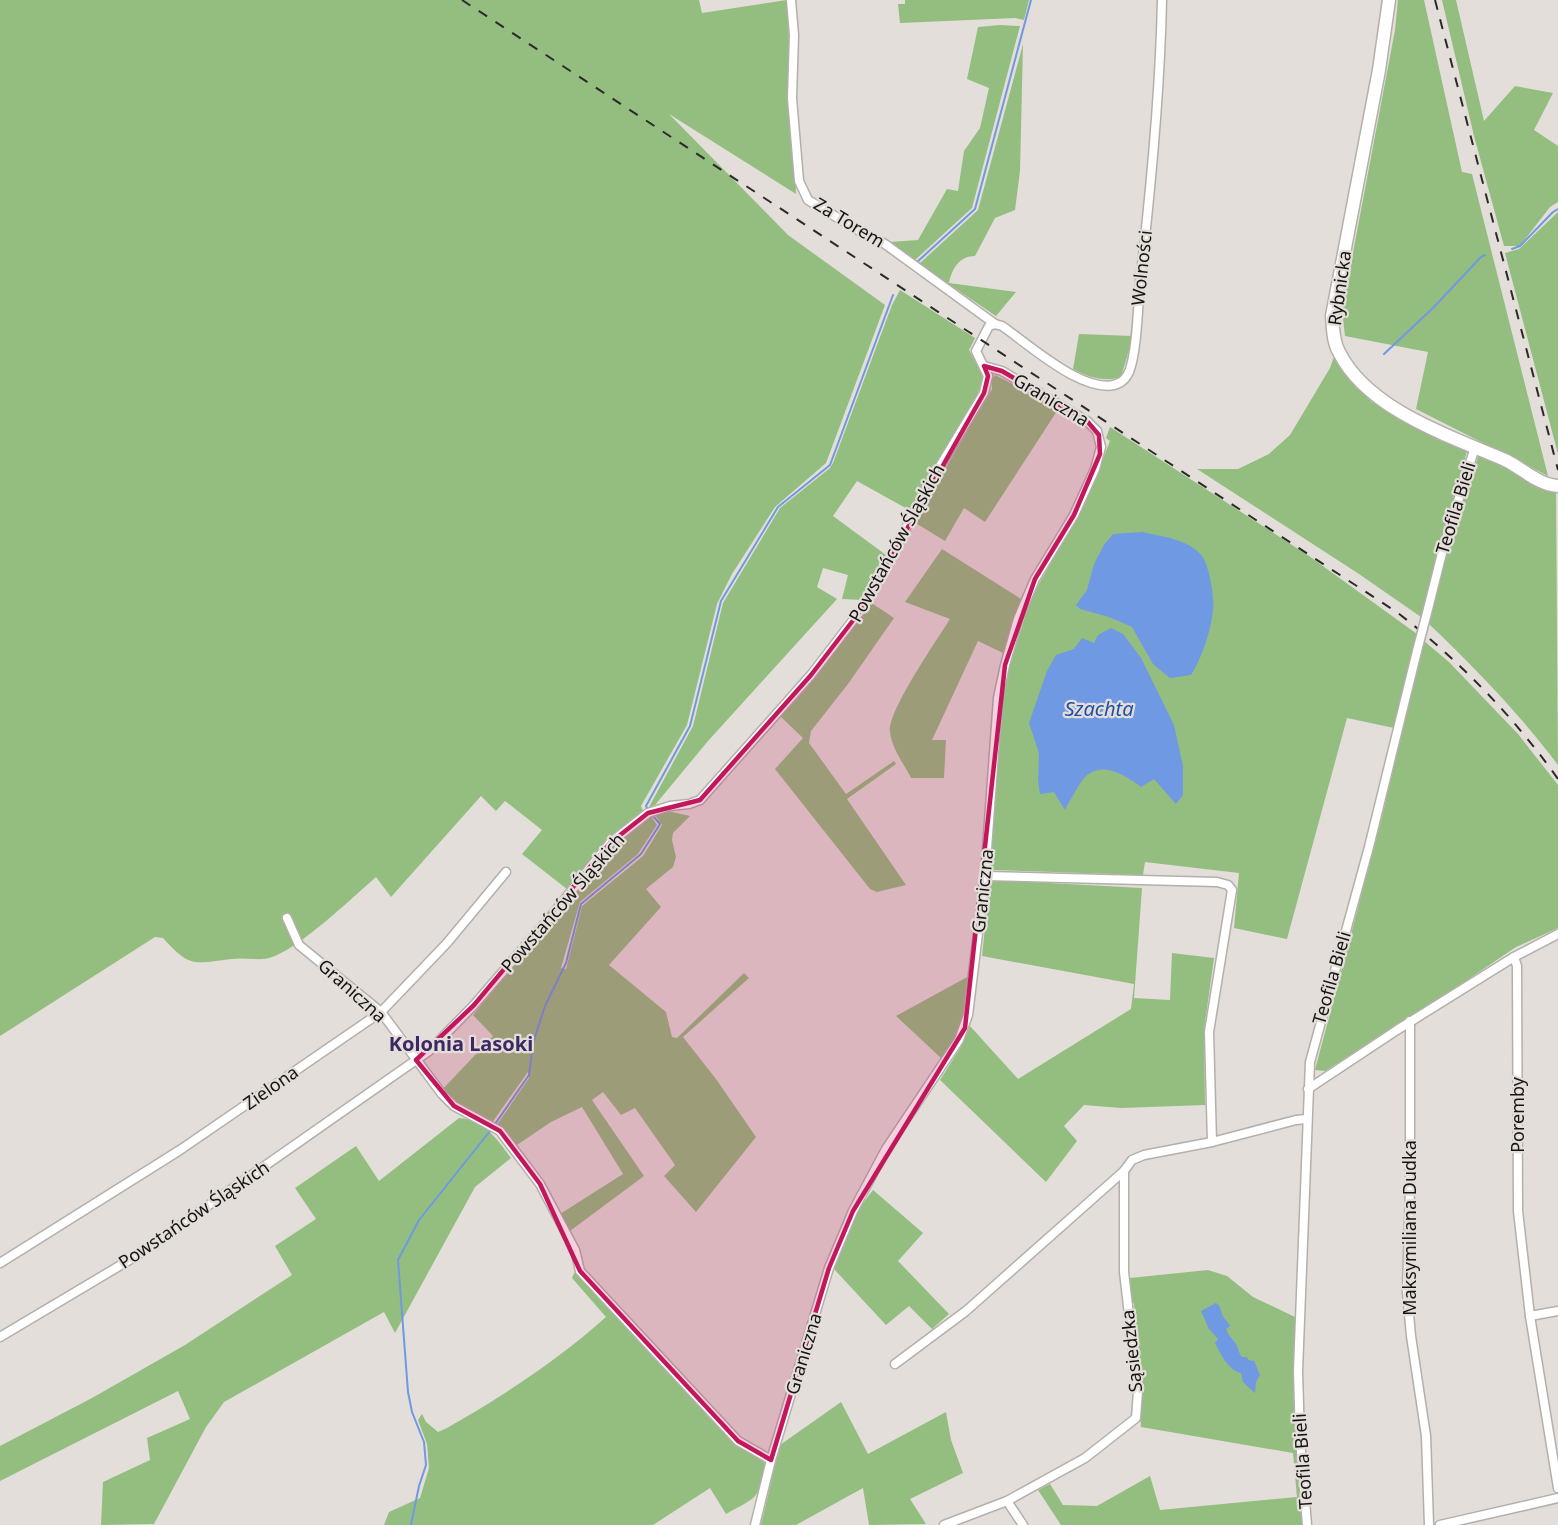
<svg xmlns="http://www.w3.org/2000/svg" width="1558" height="1525" font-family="'Noto Sans',sans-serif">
<rect width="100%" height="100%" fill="#e3ded9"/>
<g fill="#94bd80">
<path d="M0 0H699L702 13 787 0 796 194 669 114 788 235 885 305 826 463 775 507 732 574 717 604 687 725 641 806 643 811 614 834 567 889 522 854 542 830 505 801 496 811 481 796 391 897 376 877C353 897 297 951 269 958 258 961 244 957 232 959 194 963 191 969 163 938L155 937 0 1036Z"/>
<path d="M905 0H1029L1024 20 1015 18 900 23 898 4H905Z"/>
<path d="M1398 0H1424L1462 172 1472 174 1548 476 1416 409 1428 352 1345 336 1342 311 1395 30Z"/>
<path d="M1442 0H1456L1484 121 1515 86 1553 93 1534 130 1558 146V202L1550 207 1520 246H1504L1474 136Z"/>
<path d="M1000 25 1020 26 972 208 915 260 890 242 918 240 947 189 958 191 964 151 980 128 989 88 967 79 978 27Z"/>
<path d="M1023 44 1020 171 1015 210 995 218 975 256C959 256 952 269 949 283L1016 292 996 316 919 264 978 210Z"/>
<path d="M1558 212V454L1505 253 1519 249Z"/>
<path d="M900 290 975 338 969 350 984 378 973 405 911 511 857 481 833 516 886 555 862 600 842 599 848 575 823 568 817 587 837 599 708 741 655 805 649 807 693 726 723 603 780 508 830 468 833 463 892 305Z"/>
<path d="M1079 334 1133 336 1121 377C1105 382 1089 378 1073 369Z"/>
<path d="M1335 354 1357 387 1372 402 1467 451 1421 617 1359 574 1197 469H1238L1269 454 1290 435 1330 368Z"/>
<path d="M995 375 1059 408 985 522 964 508 945 541 914 522 992 389V379Z"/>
<path d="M1110 427 1309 556 1417 634 1394 728 1347 718 1287 939 1234 928 1239 873 1145 862 1143 875 992 870 989 862 1002 691 1030 600 1088 496 1110 441 1106 438Z"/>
<path d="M1479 454 1513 469 1556 493 1558 765C1518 712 1477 670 1429 624L1444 559Z"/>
<path d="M942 549 1021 599 1003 653 978 641 932 740H946L944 778H911C904 764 892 749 890 732 887 712 937 640 950 619L905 602Z"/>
<path d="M870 602 894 618 848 684 811 731 809 743 846 794 894 761 896 764 847 799 906 885 877 892 870 889 775 769 803 738 780 716 857 623Z"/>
<path d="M1424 641 1449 662 1518 734 1558 785V928L1516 947 1433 1003 1325 1071 1315 1070 1381 821Z"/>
<path d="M663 810 690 816 673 833 672 840 676 857 673 867 646 889 661 907 609 965 666 1012 672 1037 677 1038 744 973 749 978 683 1037 716 1079 756 1137 696 1212 664 1176 675 1165 635 1108 621 1115 603 1092 592 1100 644 1176 570 1231 560 1214 623 1174 582 1107 551 1122 517 1145 496 1126 529 1078 528 1072 491 1124 455 1104 441 1091 493 1036 473 1015 614 846 637 826 651 816 657 825 638 854 580 902 561 968 566 969 582 906 643 856 662 825 655 815Z"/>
<path d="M990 880 1142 888 1134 998 1170 1000 1172 953 1214 958 1204 1030 1205 1105 1121 1108 1084 1105 1064 1126 1077 1141 1046 1182 940 1080 961 1047 970 1026 1018 1079 1131 1009 1134 984 982 956Z"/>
<path d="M969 976 964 1020 947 1055 941 1058 896 1016Z"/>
<path d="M459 1118C484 1120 497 1139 511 1158L475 1187 395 1333 384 1312 224 1402 206 1427 154 1524 101 1525 103 1482 150 1460 147 1438 190 1419 178 1391 0 1481V1446L92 1398 185 1345 292 1275 275 1246 316 1219 295 1188 356 1146 379 1181Z"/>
<path d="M873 1190 923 1233 898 1261 949 1314 932 1329 909 1306 886 1325 834 1269 852 1218Z"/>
<path d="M576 1269 725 1434 735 1444 763 1460 765 1464C758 1501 758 1496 726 1514L710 1488 653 1525H384L389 1512 420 1498 429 1468 427 1444 418 1420 422 1414 426 1422 438 1432 447 1428C503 1396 558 1360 606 1317L572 1278Z"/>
<path d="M1208 1270 1227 1276 1253 1297 1297 1318 1296 1447 1303 1525H1061L1038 1490 1050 1484 1063 1505 1097 1506 1150 1476 1160 1510 1297 1497 1293 1453 1141 1427 1134 1303H1131L1130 1278Z"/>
<path d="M841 1402 868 1454 946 1412 951 1440 963 1473 910 1499 926 1524 869 1525 863 1488 796 1525H761L780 1445Z"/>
</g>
<g fill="#6f99e2">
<path d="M1143 532C1162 537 1189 539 1202 556 1209 565 1215 599 1213 610 1211 630 1202 658 1191 675L1170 678 1153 664 1132 627 1109 617 1080 609 1076 605 1087 590 1094 564 1104 545 1113 534Z"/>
<path d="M1111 628 1123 634 1141 658 1174 725 1183 766V795L1176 804 1154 779 1141 787C1126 776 1103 760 1085 777 1081 781 1068 804 1065 810L1054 792 1040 794 1038 780 1039 753 1029 723 1047 671 1056 655 1074 649 1082 638 1094 643 1098 635Z"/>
<path d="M1216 1303C1222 1307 1220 1311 1223 1316 1225 1320 1228 1322 1230 1326L1226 1329C1229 1337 1233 1339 1236 1344 1239 1349 1238 1352 1242 1357H1247L1248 1360 1254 1361 1260 1375 1256 1382 1255 1393 1243 1382 1241 1373C1228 1370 1220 1353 1215 1343L1218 1339 1209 1329 1201 1311Z"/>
</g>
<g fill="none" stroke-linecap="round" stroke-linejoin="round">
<g stroke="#6f99e2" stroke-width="2">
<path d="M1512 249 1520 246 1553 212 1558 209"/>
<path d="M916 263 975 209 1031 0"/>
<path d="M1384 354 1433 308 1481 257 1485 255"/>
<path d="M648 810 646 806 690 726 721 601 778 507 830 465 893 295"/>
<path d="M495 1124 529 1075 533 1043 545 1006 566 963 581 904 641 854 660 824 653 816"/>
<path d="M411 1525 419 1486 426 1465 424 1442 412 1412 408 1392 398 1260 419 1220 490 1131"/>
</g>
<defs>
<g id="street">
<path d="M791 0 794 35 792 98 799 181 808 200 863 233 885 244 995 324"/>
<path d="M1428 609 1443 549 1475 447"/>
<path d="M985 876 1217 882 1228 885 1232 890 1209 1032 1212 1142"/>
<path d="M287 918 299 945 381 1012 442 1094 454 1106 500 1131 540 1184 575 1250 580 1271 738 1441 771 1460"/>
<path d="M1514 957 1517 966 1518 1211 1530 1316 1558 1488"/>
<path d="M1410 1021V1188L1407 1292 1411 1336 1426 1436 1429 1525"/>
<path d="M1308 1089 1397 1030 1514 957 1558 934"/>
<path d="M0 1263 180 1150 381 1012 447 943 506 872"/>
<path d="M1530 1316 1558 1311"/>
<path d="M0 1337 136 1256 429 1051 474 1005 552 915 610 843 648 813 670 806 689 804 700 800 811 675 861 610 940 466 984 393 988 376 976 351 989 326 995 324 1002 326C1026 342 1090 401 1121 382 1124 380 1127 376 1129 372 1137 352 1138 305 1140 282 1151 188 1160 94 1162 0"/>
<path d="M895 1364 966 1311 1124 1171 1132 1160 1144 1155 1212 1142 1296 1120 1307 1119"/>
<path d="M1007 1501 1023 1525"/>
<path d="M755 1525 771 1460 829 1268 853 1211 886 1149 959 1040 968 1015 985 876 998 698 1005 665 1018 619 1035 579 1074 515 1095 469 1101 447 1097 431 1087 421 1002 371 984 366"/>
<path d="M944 1525 1007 1501 1085 1458 1136 1418 1138 1391 1124 1272V1171"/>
<path d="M1307 1525 1300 1439 1298 1371 1310 1062 1369 847 1417 651"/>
<path d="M1440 1525 1558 1498"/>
</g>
<path id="secondary" d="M1389 0 1379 70 1332 316C1333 328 1333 342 1339 352 1367 409 1449 436 1505 460 1522 468 1538 485 1558 486"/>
</defs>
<use href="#street" stroke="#b4afaa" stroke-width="11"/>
<use href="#secondary" stroke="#b4afaa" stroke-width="15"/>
<use href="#street" stroke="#fff" stroke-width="8"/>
<use href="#secondary" stroke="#fff" stroke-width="12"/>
<g stroke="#2c2a28" stroke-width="2" stroke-dasharray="10 10" stroke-linecap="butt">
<path d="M462 0 1398 613C1459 660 1514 717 1558 779"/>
<path d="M1435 0 1558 470"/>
</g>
<defs>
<path id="street-bridge" d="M1417 651 1428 609"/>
</defs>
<use href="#street-bridge" stroke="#b4afaa" stroke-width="11" stroke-linecap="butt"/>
<use href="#street-bridge" stroke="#fff" stroke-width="8"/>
</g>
<path fill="#c2185b" fill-opacity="0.2" stroke="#c2185b" stroke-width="4.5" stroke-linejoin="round" d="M984 366 1002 371 1087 421 1099 435 1100 454 1074 515 1035 579 1005 665 965 1028 853 1211 829 1268 771 1460 738 1441 580 1271 540 1184 500 1131 454 1106 416 1060 474 1005 610 843 648 813 700 800 811 675 861 610 984 393 988 376Z"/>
<g text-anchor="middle" stroke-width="4.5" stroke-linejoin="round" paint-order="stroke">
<g font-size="18" fill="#161413" stroke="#e3ded9">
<text transform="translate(849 223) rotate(31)" y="6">Za Torem</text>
<text transform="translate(1142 268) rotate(-84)" y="6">Wolności</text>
<text transform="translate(1340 288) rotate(-82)" y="6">Rybnicka</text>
<text transform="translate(1051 400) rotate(31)" y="6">Graniczna</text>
<text transform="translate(1456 508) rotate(-73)" y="6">Teofila Bieli</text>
<text transform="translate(897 543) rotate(-61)" y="6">Powstańców Śląskich</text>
<text transform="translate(983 891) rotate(-84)" y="6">Graniczna</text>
<text transform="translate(563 903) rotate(-49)" y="6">Powstańców Śląskich</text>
<text transform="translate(1332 978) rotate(-74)" y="6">Teofila Bieli</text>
<text transform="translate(352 991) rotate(42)" y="6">Graniczna</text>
<text transform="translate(271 1088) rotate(-35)" y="6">Zielona</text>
<text transform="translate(1518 1115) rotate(-90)" y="6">Poremby</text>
<text transform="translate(194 1215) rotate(-34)" y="6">Powstańców Śląskich</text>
<text transform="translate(1410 1228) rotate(-90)" y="6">Maksymiliana Dudka</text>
<text transform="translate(1132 1351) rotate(-96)" y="6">Sąsiedzka</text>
<text transform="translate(804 1354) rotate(-73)" y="6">Graniczna</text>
<text transform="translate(1303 1461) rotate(-94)" y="6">Teofila Bieli</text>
</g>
<g font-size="20" font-style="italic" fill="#2050a5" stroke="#e3ded9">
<text x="1099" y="716">Szachta</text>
</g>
<g font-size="20" font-weight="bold" fill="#3d2863" stroke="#e3ded9">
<text x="461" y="1051">Kolonia Lasoki</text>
</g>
</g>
</svg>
